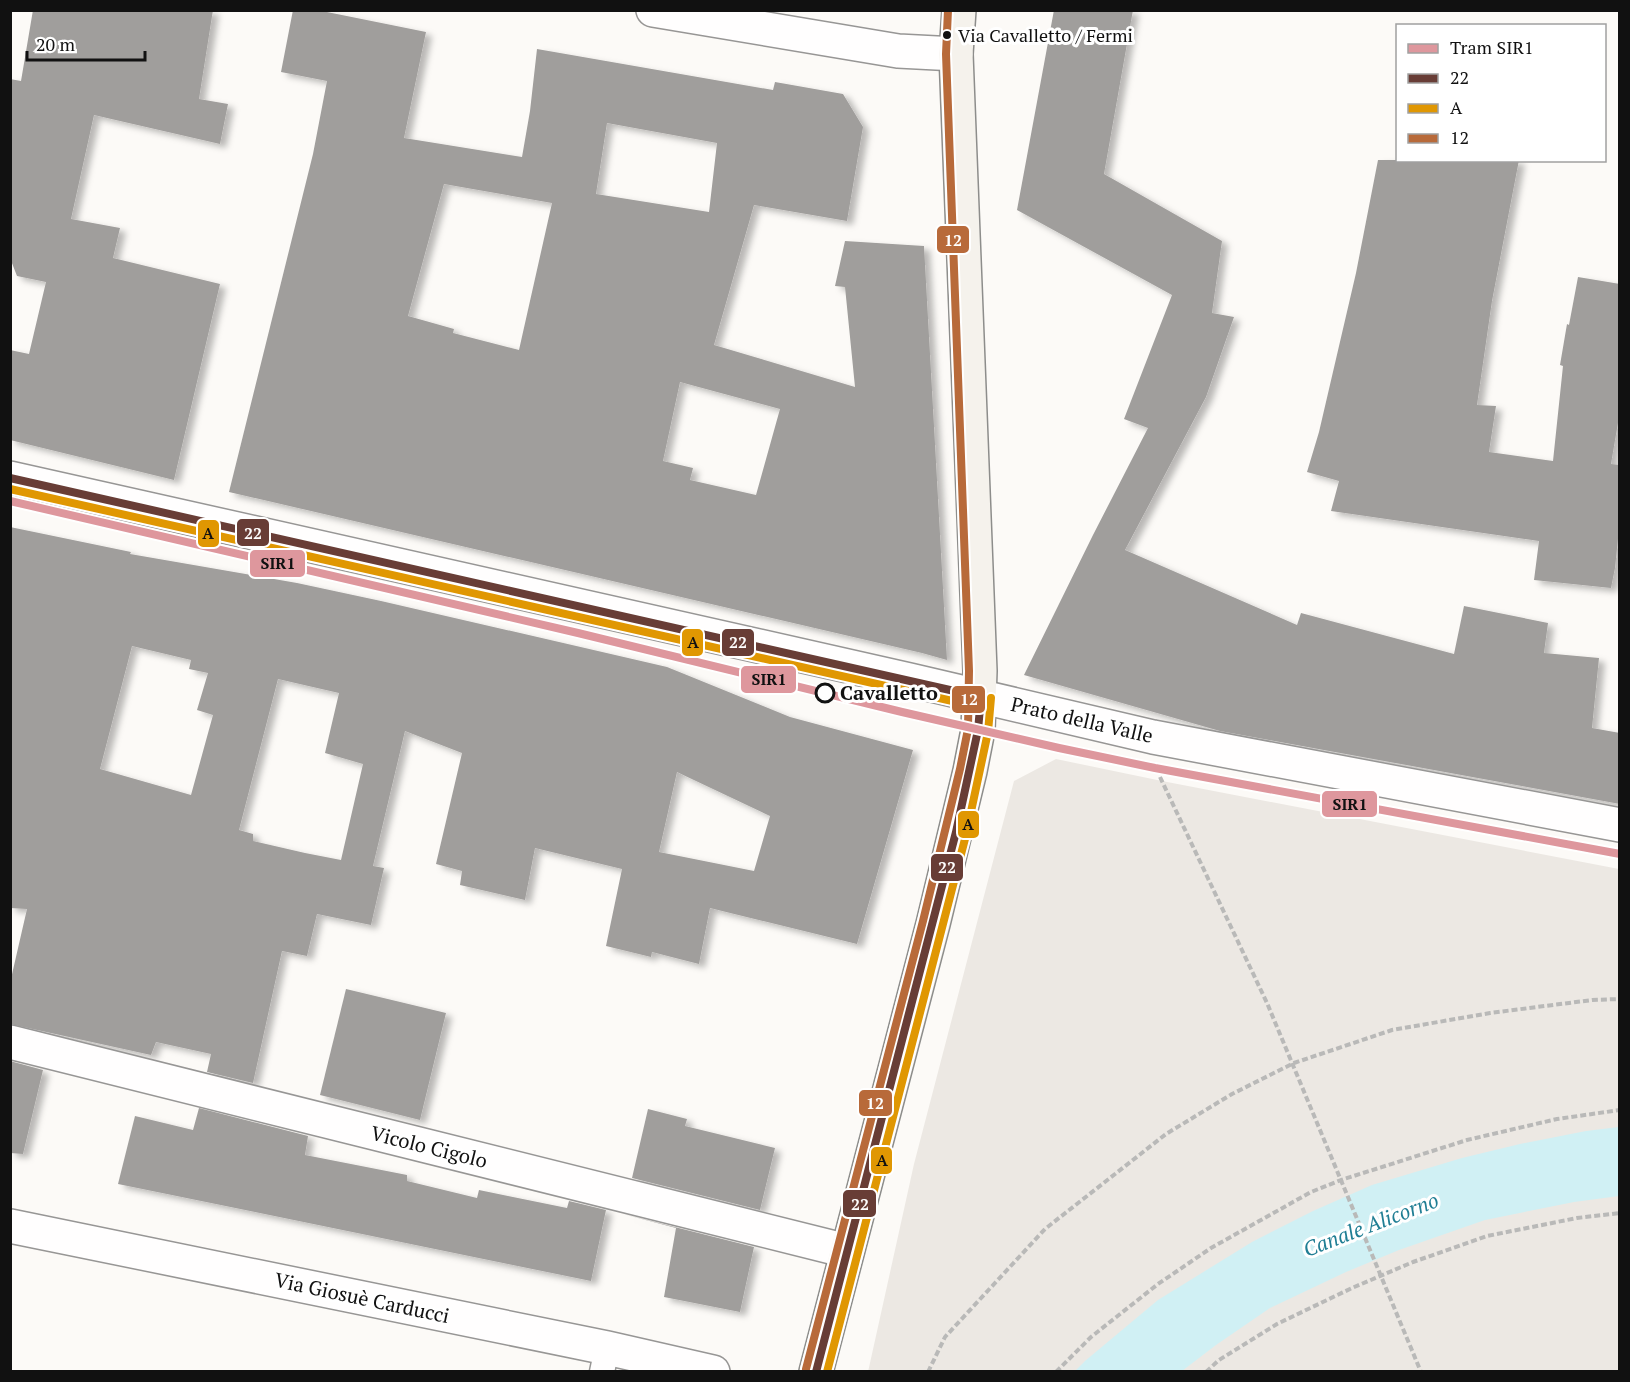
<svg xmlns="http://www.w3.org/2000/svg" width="1630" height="1382" font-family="'PT Serif',serif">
<defs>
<filter id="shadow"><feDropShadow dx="6" dy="4" stdDeviation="3" flood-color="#0004"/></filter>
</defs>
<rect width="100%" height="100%" fill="#fcfaf7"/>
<path fill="#ece8e3" d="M1056 759 1162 781 1619 869V1371L868 1372 914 1164 1014 781Z"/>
<path fill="#d0f0f4" d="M1619 1127V1196L1574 1202 1485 1220 1399 1250 1346 1272 1270 1308 1216 1345 1182 1371H1075L1085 1361 1158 1300 1252 1242 1313 1211 1372 1185 1462 1158 1520 1144 1586 1131Z"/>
<g fill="#a09e9c" fill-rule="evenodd" filter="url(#shadow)">
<path d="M33 10H213L199 99 228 104 220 144 94 115 71 219 120 228 113 258 220 284 174 480 10 440V350L29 354 46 282 17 276 10 258V79L21 81Z"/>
<path d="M293 10H317L426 32 404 138 522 157 530 111 537 49 773 90 775 82 843 94 863 127 847 221 754 205 714 345 855 387 845 287 835 286 845 241 924 246 947 660 922 653 229 492 313 154 327 81 281 72ZM607 123 717 143 709 212 596 194ZM444 184 552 203 519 350 453 333 454 329 408 316ZM680 382 780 409 756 495 690 480 693 468 663 461Z"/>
<path d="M1054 10H1133L1104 174 1222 241 1212 313 1234 317 1206 397 1125 550 1297 625 1301 613 1454 654 1464 606 1548 623 1544 653 1599 658 1592 728 1620 733V804L1220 731 1024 675 1093 535 1148 428 1124 419 1172 295 1017 210Z"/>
<path d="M1378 160H1519L1492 301 1477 405 1496 406 1489 452 1553 461 1563 366 1560 365 1567 324 1569 325 1578 277 1620 284V411L1611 464 1620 465V519L1615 568 1611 588 1534 580 1539 541 1331 511 1339 481 1307 472 1319 432 1356 273Z"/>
<path d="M10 527 131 552 130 554 297 583 381 601 667 667 790 717 913 750 857 944 710 908 699 964 652 952 651 957 606 946 622 869 535 848 525 900 460 885 462 871 436 864 462 753 405 731 373 866 384 868 371 925 317 914 307 956 282 951 253 1083 207 1072 211 1054 156 1042 151 1055 10 1024V983L27 909 10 908ZM132 646 191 660 189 669 208 673 197 710 213 715 191 795 100 769ZM278 679 339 693 325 753 363 764 341 860 305 853 253 841V834L239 830ZM677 772 770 816 754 871 659 852Z"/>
<path d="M346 989 446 1013 420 1120 320 1095Z"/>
<path d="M10 1061 43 1070 23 1154 10 1153Z"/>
<path d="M199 1108 308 1136 305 1155 407 1175V1181L477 1198 479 1190 567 1208 569 1201 606 1210 591 1281 118 1184 135 1116 193 1130Z"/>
<path d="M648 1109 687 1119 685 1126 775 1148 760 1210 632 1178Z"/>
<path d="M623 1214 754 1247 740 1312 664 1297 676 1228Z"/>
</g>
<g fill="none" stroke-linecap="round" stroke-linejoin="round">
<defs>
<path id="lane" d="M602 1372 607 1348"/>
<g id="street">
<path d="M653 10 898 51 956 54"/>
<path d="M10 478 910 680 1153 737 1620 825"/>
<path d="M10 1042 847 1251"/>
<path d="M10 1226 607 1348 713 1372"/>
</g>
<path id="secondary" d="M816 1372 933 924 970 771 978 730 980 671 956 54 959 10"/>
</defs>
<use href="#lane" stroke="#979695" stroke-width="27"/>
<use href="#street" stroke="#979695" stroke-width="36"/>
<use href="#secondary" stroke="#8d8d8b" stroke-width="36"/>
<g stroke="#b9b9b8" stroke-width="4" stroke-dasharray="6 3" stroke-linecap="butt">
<path d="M1160 777 1267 1003 1421 1372"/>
<path d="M928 1372 945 1337 1045 1229 1166 1134 1232 1094 1294 1063 1392 1030 1490 1013 1592 1000 1620 999"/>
<path d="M1056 1372 1091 1337 1158 1284 1211 1248 1311 1192 1341 1180 1467 1140 1557 1119 1620 1110"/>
<path d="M1206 1372 1219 1360 1277 1324 1352 1288 1413 1262 1487 1236 1577 1218 1620 1213"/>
</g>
<use href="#lane" stroke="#fffefe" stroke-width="24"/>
<use href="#street" stroke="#fffefe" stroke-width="33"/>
<use href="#secondary" stroke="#f5f2ec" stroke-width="33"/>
<defs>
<g id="bus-1">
<path d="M10 478 981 697"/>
<path d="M816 1372 956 832 978 730 981 697"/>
</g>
<g id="bus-2">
<path d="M10 489 979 707"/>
<path d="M827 1372 966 835 988 732 991 698"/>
</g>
<path id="bus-3" d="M806 1369 923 921 960 769 968 729 969 671 946 54 948 10"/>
</defs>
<use href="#bus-1" stroke="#fff" stroke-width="12"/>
<use href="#bus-2" stroke="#fff" stroke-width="12"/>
<use href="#bus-3" stroke="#fff" stroke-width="12"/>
<use href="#bus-1" stroke="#683d36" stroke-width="8"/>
<use href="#bus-2" stroke="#e09702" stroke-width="8"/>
<use href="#bus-3" stroke="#b86a3a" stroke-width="8"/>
<defs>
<path id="tram-1" d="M10 501 578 633 902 712 1059 748 1155 768 1620 854"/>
</defs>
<use href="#tram-1" stroke="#fff" stroke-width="12"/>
<use href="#tram-1" stroke="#de979d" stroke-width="8"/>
</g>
<circle fill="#111" stroke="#fff" stroke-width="2" cx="947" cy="35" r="5"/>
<circle fill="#fff" stroke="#111" stroke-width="3" cx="825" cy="693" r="9"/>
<g text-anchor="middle" stroke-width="6" stroke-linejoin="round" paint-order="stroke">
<g font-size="18" fill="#111" stroke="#fff" text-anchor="start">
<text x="958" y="42">Via Cavalletto / Fermi</text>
</g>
<g font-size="20" font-weight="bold" fill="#111" stroke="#fff" text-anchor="start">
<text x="840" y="700">Cavalletto</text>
</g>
<g font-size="20" fill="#111" stroke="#fff">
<text transform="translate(1082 720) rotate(13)" y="7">Prato della Valle</text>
<text transform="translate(429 1147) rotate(14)" y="7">Vicolo Cigolo</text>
<text transform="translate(362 1298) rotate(12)" y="7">Via Giosuè Carducci</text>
</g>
<g font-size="21" font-style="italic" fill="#207e94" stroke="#fff">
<text transform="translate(1371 1225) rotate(-21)" y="7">Canale Alicorno</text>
</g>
</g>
<g stroke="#fff" stroke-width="2">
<rect x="936" y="225" width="34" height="29" rx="6" fill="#b86a3a"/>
<rect x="236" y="518" width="34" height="29" rx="6" fill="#683d36"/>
<rect x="197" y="519" width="23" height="29" rx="6" fill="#e09702"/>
<rect x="249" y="549" width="57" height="29" rx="6" fill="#de979d"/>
<rect x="721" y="628" width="34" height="29" rx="6" fill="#683d36"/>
<rect x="681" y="628" width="23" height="29" rx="6" fill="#e09702"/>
<rect x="740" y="665" width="57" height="29" rx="6" fill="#de979d"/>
<rect x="951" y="685" width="35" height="29" rx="6" fill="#b86a3a"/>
<rect x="1321" y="790" width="57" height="28" rx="6" fill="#de979d"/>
<rect x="957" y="810" width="23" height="29" rx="6" fill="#e09702"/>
<rect x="930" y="853" width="34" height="29" rx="6" fill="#683d36"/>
<rect x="858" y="1089" width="35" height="28" rx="6" fill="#b86a3a"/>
<rect x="870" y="1146" width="23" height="29" rx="6" fill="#e09702"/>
<rect x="842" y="1189" width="35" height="29" rx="6" fill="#683d36"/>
</g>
<g font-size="16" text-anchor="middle" font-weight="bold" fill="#fff">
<text x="953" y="246">12</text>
<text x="253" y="539">22</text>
<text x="738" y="648">22</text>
<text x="969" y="705">12</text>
<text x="947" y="873">22</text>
<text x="875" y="1109">12</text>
<text x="860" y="1210">22</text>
</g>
<g font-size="16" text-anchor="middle" font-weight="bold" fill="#111">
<text x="208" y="539">A</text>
<text x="278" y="569">SIR1</text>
<text x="693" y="648">A</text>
<text x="769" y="685">SIR1</text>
<text x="1350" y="810">SIR1</text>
<text x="968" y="830">A</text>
<text x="882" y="1166">A</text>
</g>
<rect width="1630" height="1382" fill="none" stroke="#111111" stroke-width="24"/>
<rect x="1396" y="24" width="210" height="138" fill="#ffffff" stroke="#a0a0a0" stroke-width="1.5"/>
<rect x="1408" y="44" width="30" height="9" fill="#de979d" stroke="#a0a0a0" stroke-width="1.5"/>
<text x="1450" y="54" font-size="18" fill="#111111">Tram SIR1</text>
<rect x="1408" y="74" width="30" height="9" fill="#683d36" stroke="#a0a0a0" stroke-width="1.5"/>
<text x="1450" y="84" font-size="18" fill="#111111">22</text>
<rect x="1408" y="104" width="30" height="9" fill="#e09702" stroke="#a0a0a0" stroke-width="1.5"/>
<text x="1450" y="114" font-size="18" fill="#111111">A</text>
<rect x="1408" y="134" width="30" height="9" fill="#b86a3a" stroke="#a0a0a0" stroke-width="1.5"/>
<text x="1450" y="144" font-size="18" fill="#111111">12</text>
<path d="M27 51v9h118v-9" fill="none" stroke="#111111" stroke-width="3"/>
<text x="36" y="51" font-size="18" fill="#111111" stroke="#ffffff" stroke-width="4.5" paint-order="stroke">20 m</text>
</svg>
